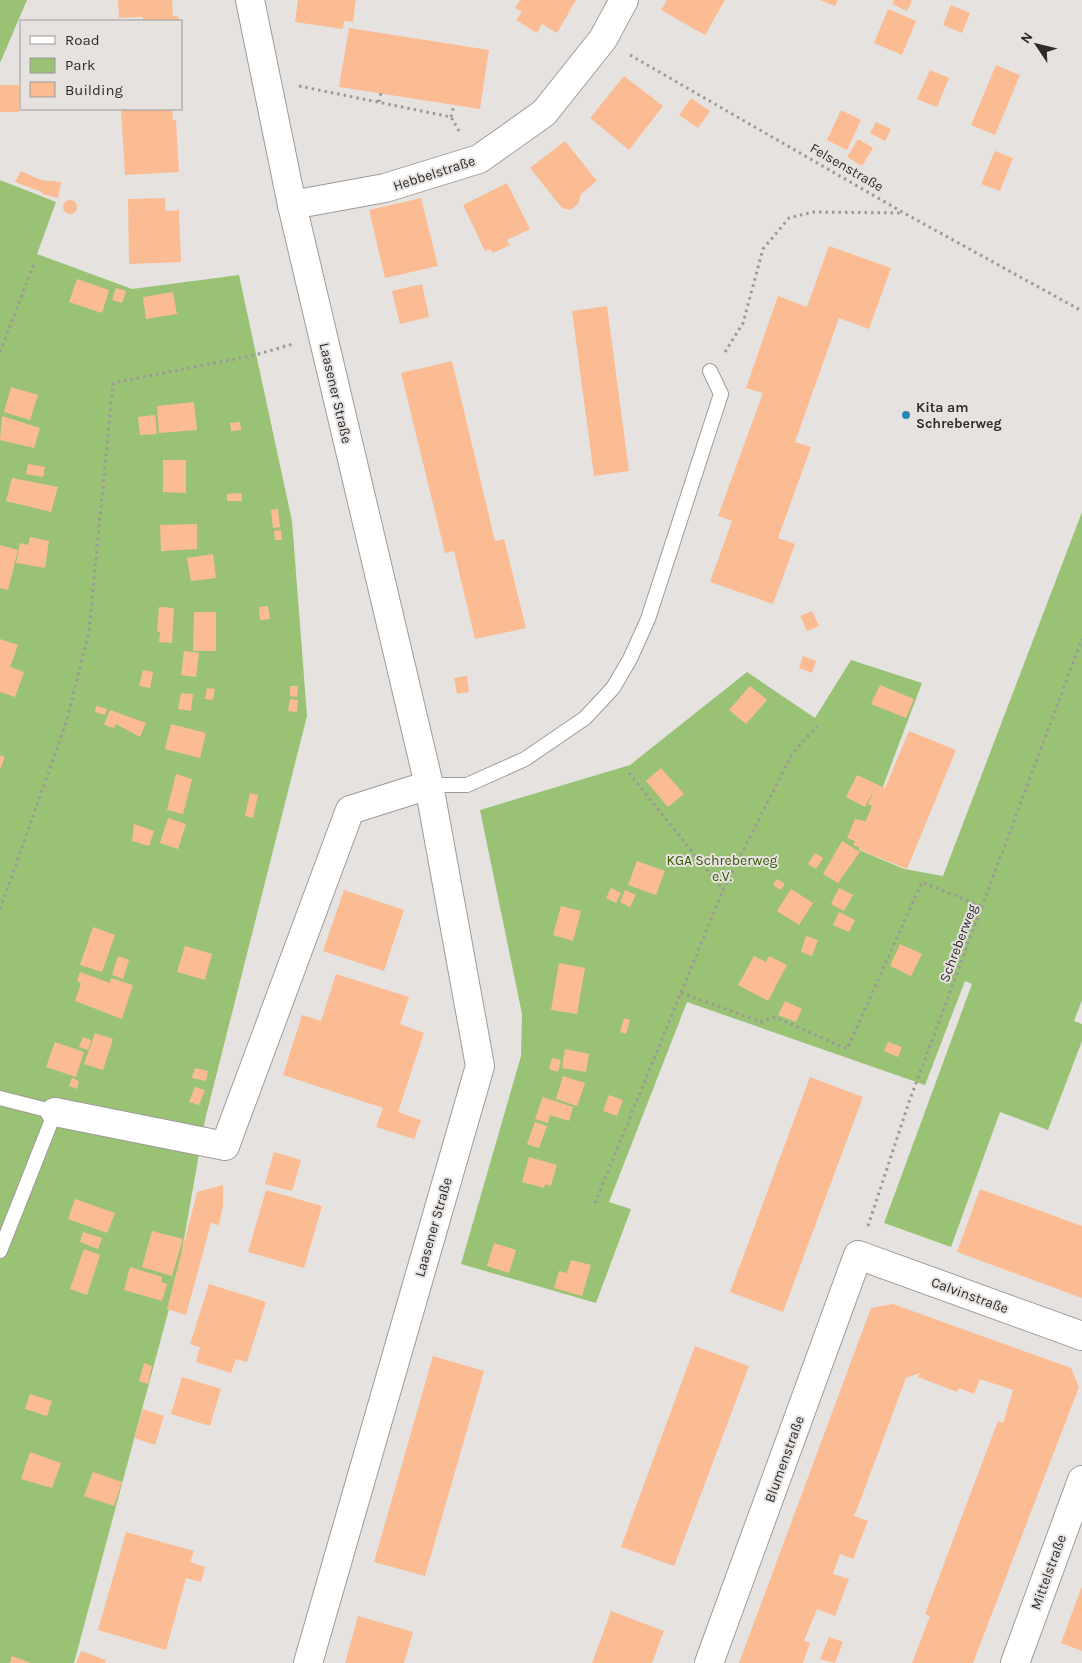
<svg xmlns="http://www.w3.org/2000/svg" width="1082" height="1663" font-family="Karla,sans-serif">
<rect width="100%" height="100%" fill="#e6e2e0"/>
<g fill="#99c274">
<path d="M0 0H27L0 63Z"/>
<path d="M0 180 56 202 37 254 132 289 239 275 292 521 307 716 205 1120 177 1279 74 1663H0Z"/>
<path d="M1082 512V1000L1074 1021 1082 1024V1041L1048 1130 1000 1112 951 1247 884 1223 972 984 965 981 925 1085 687 1002 609 1202 631 1209 596 1303 461 1264 521 1056 522 1014 480 810 630 765 747 672 815 718 851 660 922 683 859 850 904 869 943 876Z"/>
</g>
<g fill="#fcbc93">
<path d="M118 0H172L173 16H178L179 21H143V17L119 18Z"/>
<path d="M298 0H356L353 22 344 21 343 29 295 22Z"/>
<path d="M520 0H576L557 33 542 24 537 33 516 20 522 12 515 8Z"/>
<path d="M667 0H725L705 35 661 10Z"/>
<path d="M820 0H838L835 6Z"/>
<path d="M894 0H910L912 1 907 11 892 4Z"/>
<path d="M951 5 970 13 962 33 943 25Z"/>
<path d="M888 9 916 21 902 55 874 43Z"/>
<path d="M349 28 489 50 480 109 339 87Z"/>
<path d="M996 65 1020 75 995 135 971 125Z"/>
<path d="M930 70 949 78 937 107 917 99Z"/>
<path d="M624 76 663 106 629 150 590 118Z"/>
<rect x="0" y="85" width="19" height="27"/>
<path d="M691 98 710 111 698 128 679 115Z"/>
<path d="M121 109H172L173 120H176L179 172 125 175Z"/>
<path d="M841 110 861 120 847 150 827 140Z"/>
<path d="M876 122 891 129 885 141 870 133Z"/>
<path d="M858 139 873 148 862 166 847 157Z"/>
<path d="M565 141 597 181 581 194 578 204 571 210 562 208 530 168Z"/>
<path d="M995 151 1013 158 1000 191 981 184Z"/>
<path d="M21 171 41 180 61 182 58 198 42 194V192L15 182Z"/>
<path d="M507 183 530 229 507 240 510 245 493 253 490 249 485 251 463 205Z"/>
<path d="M165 198 166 211 179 210 181 262 129 264 128 199Z"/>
<path d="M421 198 438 266 385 278 369 210Z"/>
<circle cx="70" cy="207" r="7"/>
<path d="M829 246 891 268 869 329 839 318 795 442 811 447 778 538 795 544 773 604 710 582 732 521 718 516 763 393 746 388 778 296 807 307Z"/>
<path d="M77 279 109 290 102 313 69 302Z"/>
<path d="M422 284 429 317 400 324 392 291Z"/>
<path d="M116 288 126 291 122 303 112 300Z"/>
<path d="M173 292 177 314 146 319 143 297Z"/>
<path d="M607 306 629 471 594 476 572 311Z"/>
<path d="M452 361 495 541 504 539 526 628 475 639 454 551 445 553 401 373Z"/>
<path d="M11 387 38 395 30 420 4 412Z"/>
<path d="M194 402 197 430 159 433 157 406Z"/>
<path d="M155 415 157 434 140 435 138 417Z"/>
<path d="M2 416 40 428 34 448 0 440Z"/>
<path d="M240 422 241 430 231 431 230 423Z"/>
<path d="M163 460H186V493L163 492Z"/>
<path d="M28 464 45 467 43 477 26 474Z"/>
<path d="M12 478 58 487 51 512 6 501Z"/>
<path d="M242 493V501H227V494Z"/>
<path d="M278 509 280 527 273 528 271 510Z"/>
<path d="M197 524V549L161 551 160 525Z"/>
<path d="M281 530 282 540H275L274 531Z"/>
<path d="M30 537 49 541 45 568 16 563 20 543 28 545Z"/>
<path d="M0 545 18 550 8 590 0 588Z"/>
<path d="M213 554 216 578 191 581 187 558Z"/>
<path d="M268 606 270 619 260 620 259 607Z"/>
<path d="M159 607 174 608 172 643 159 642 160 632H157Z"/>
<path d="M812 611 819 626 807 631 800 616Z"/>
<path d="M194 612H216V651H193Z"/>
<path d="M0 639 18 645 10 667 24 672 15 697 0 692Z"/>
<path d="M184 651 199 653 196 677 181 675Z"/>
<path d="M803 656 816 661 812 673 799 668Z"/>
<path d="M143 670 153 672 150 688 139 686Z"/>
<path d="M467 676 469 692 457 694 454 678Z"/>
<path d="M880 685 914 699 906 718 871 704Z"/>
<path d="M290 686H298L297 697 290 696Z"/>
<path d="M750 686 767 700 746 724 729 710Z"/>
<path d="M207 688 215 689 213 700 205 699Z"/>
<path d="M181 693 193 694 191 711 178 709Z"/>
<path d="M290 699 298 700 297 712 288 711Z"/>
<path d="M96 706 107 709 105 715 95 712Z"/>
<path d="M110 710 146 723 140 737 116 724 114 728 104 725Z"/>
<path d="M171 724 206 733 200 758 165 749Z"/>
<path d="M909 731 956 750 907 869 860 850 861 848 853 845 855 841 847 838 855 819 866 821 872 806 868 804 875 788 865 807 846 797 857 775 885 788Z"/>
<path d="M0 755 5 757 0 770Z"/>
<path d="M661 768 684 794 668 807 646 781Z"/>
<path d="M176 774 192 779 183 814 167 810Z"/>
<path d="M250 793 258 795 253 818 245 816Z"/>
<path d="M168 818 186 824 178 849 160 843Z"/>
<path d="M134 824 154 831 149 846 132 841Z"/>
<path d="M842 841 860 852 838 883 823 874Z"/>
<path d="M815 853 823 858 816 869 808 864Z"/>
<path d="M637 861 665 871 656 895 628 885Z"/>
<path d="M777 879 785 884 781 890 773 885Z"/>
<path d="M611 888 621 893 616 903 606 898Z"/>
<path d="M839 888 853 895 844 911 831 904Z"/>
<path d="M791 889 813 903 799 925 777 911Z"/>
<path d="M344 890 404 910 384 971 323 951Z"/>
<path d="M625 890 636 895 630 907 620 902Z"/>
<path d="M561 906 581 911 573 941 553 935Z"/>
<path d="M839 912 855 920 849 932 833 925Z"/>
<path d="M93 927 115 935 102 972 80 965Z"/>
<path d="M806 936 818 940 812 956 801 952Z"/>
<path d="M900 944 922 954 911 976 890 966Z"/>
<path d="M185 946 212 954 205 980 177 972Z"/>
<path d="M118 956 129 960 123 979 112 975Z"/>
<path d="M754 956 766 962 769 956 787 965 768 1001 738 985Z"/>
<path d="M559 963 585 968 577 1014 551 1010Z"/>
<path d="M80 972 110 983 111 978 133 985 122 1019 75 1001 81 983 77 981Z"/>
<path d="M336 974 409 997 400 1024 424 1033 398 1112 421 1120 414 1139 376 1127 383 1108 283 1075 302 1015 321 1021Z"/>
<path d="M785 1001 802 1009 796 1022 778 1015Z"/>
<path d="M624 1018 630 1020 626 1034 620 1032Z"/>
<path d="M95 1033 113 1039 103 1070 84 1064Z"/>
<path d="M83 1037 91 1040 88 1050 79 1047Z"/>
<path d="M55 1042 84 1052 76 1077 46 1067Z"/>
<path d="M888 1042 902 1047 898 1057 884 1051Z"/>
<path d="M565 1049 589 1054 586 1072 562 1068Z"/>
<path d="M552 1058 561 1060 558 1072 549 1069Z"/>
<path d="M195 1068 208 1071 206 1081 192 1078Z"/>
<path d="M563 1076 585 1083 577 1106 556 1099Z"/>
<path d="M810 1077 863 1097 783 1312 730 1292Z"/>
<path d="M72 1078 79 1081 77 1089 69 1086Z"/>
<path d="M195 1087 205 1090 199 1105 189 1102Z"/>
<path d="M609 1095 623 1100 617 1116 603 1111Z"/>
<path d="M543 1097 573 1107 569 1121 550 1115 548 1123 535 1119Z"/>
<path d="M535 1122 547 1126 539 1148 527 1144Z"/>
<path d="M274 1152 301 1160 292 1191 265 1184Z"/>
<path d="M529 1157 557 1165 551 1186 545 1184 544 1188 522 1182Z"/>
<path d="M223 1185V1205L219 1225 211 1223 186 1315 167 1309 197 1192Z"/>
<path d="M980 1189 1082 1226V1298L957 1252Z"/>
<path d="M266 1190 322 1206 304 1268 248 1252Z"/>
<path d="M75 1199 115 1213 107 1233 68 1219Z"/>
<path d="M152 1231 183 1239 172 1276 142 1267Z"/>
<path d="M83 1232 102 1238 98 1249 80 1242Z"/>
<path d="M494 1243 516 1250 509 1273 487 1266Z"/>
<path d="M84 1249 100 1255 87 1295 70 1289Z"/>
<path d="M571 1260 591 1265 582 1296 554 1288 559 1271 567 1273Z"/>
<path d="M130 1267 162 1277 161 1282 167 1284 162 1301 124 1290Z"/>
<path d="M209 1284 266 1302 247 1362 236 1359 231 1373 196 1362 200 1347 190 1344Z"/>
<path d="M893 1304 1071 1368 1079 1387 973 1663H912L930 1616 925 1614 998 1421 1003 1423 1013 1390 980 1379 974 1394 959 1388 957 1392 918 1377 920 1373 906 1378 859 1504 854 1516 868 1521 853 1559 840 1554 833 1574 849 1579 835 1616 817 1609 804 1641 810 1643 803 1663H739L871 1308Z"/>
<path d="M695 1346 749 1366 674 1566 621 1547Z"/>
<path d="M433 1356 484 1371 425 1576 374 1562Z"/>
<path d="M144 1363 152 1366 148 1384 139 1381Z"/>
<path d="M182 1377 221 1389 210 1426 171 1414Z"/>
<path d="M30 1394 52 1401 47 1416 25 1409Z"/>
<path d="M143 1409 164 1416 155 1445 134 1438Z"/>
<path d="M30 1452 61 1463 52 1488 21 1479Z"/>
<path d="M93 1472 122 1482 114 1506 84 1496Z"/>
<path d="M126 1532 194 1551 190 1562 205 1567 201 1582 186 1578 166 1650 98 1630Z"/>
<path d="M1082 1586V1651L1061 1643Z"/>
<path d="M611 1611 664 1631 652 1663H592Z"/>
<path d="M358 1616 413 1632 404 1663H345Z"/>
<path d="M829 1637 843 1642 835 1663 820 1659Z"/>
<path d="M81 1651 106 1660 105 1663H76Z"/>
<path d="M12 1656 31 1663H10Z"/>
</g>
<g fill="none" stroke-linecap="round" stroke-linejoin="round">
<defs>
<g id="lane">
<path d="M429 785H467L525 759 585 718 613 688 630 659 648 619 721 394 710 371"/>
<path d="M0 1098 55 1112 0 1251"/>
</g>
<g id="street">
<path d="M250 0 292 205 429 785 480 1066 308 1663"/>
<path d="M292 205 385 188 479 159 544 113 603 39 624 0"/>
<path d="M55 1112 225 1146 350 810 429 785"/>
<path d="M709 1663 858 1255 1082 1336"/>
<path d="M1015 1663 1082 1480"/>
</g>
</defs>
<use href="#lane" stroke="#9f9b99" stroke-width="16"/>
<use href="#street" stroke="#9f9b99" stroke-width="30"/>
<g stroke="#9c9997" stroke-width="3" stroke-dasharray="2.5 4" stroke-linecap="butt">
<path d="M630 55 904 213 1082 311"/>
<path d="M299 86 451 117 459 131"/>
<path d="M379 102 381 93"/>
<path d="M451 117 454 105"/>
<path d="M0 352 35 261"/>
<path d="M725 352 743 323 763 249 789 218 813 212 903 213"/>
<path d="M629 773 723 890"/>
<path d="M0 909 66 723 89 631 113 383 255 355 293 344"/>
<path d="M681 993 762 1022 775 1017 847 1049 922 882 983 907"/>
<path d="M595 1203 723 890 792 754 817 726"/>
<path d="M868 1226 909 1102 1082 639"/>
</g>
<use href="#lane" stroke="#fff" stroke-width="14"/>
<use href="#street" stroke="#fff" stroke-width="28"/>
</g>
<circle fill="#2788b3" stroke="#e6e2e0" stroke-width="2" cx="906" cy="415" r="5"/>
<g text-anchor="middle" stroke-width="4" stroke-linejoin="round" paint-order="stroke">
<g font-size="14" fill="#2d2c2b" stroke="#e6e2e0">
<text transform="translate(847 167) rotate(30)" y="5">Felsenstraße</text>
<text transform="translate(434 173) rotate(-18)" y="5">Hebbelstraße</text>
<text transform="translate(336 393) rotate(77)" y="5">Laasener Straße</text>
<text transform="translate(958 943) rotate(-69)" y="5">Schreberweg</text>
<text transform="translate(433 1227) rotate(-74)" y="5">Laasener Straße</text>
<text transform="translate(970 1295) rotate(20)" y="5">Calvinstraße</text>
<text transform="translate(784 1459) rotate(-70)" y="5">Blumenstraße</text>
<text transform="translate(1048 1572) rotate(-70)" y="5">Mittelstraße</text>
</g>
<g font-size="14" font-weight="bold" fill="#2d2c2b" stroke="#e6e2e0" text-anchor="start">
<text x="916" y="412">Kita am<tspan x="916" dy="16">Schreberweg</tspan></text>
</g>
<g font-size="14" fill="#355800" stroke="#e6e2e0">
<text x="722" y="865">KGA Schreberweg<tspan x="722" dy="16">e.V.</tspan></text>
</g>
</g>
<rect x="20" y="20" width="162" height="90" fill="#e6e2e0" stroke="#9c9998"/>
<rect x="30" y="36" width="25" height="8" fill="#ffffff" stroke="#9c9998"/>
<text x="65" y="45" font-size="15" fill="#2d2c2b">Road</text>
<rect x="30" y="58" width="25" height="15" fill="#99c274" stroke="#9c9998"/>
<text x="65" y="70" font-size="15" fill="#2d2c2b">Park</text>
<rect x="30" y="82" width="25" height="15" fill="#fcbc93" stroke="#9c9998"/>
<text x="65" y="95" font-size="15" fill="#2d2c2b">Building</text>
<g transform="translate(1037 45) rotate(305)" stroke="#e6e2e0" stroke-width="4" paint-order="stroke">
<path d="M0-4L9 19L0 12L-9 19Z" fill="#2d2c2b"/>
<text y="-8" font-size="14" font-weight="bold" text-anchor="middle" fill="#2d2c2b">N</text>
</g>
</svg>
